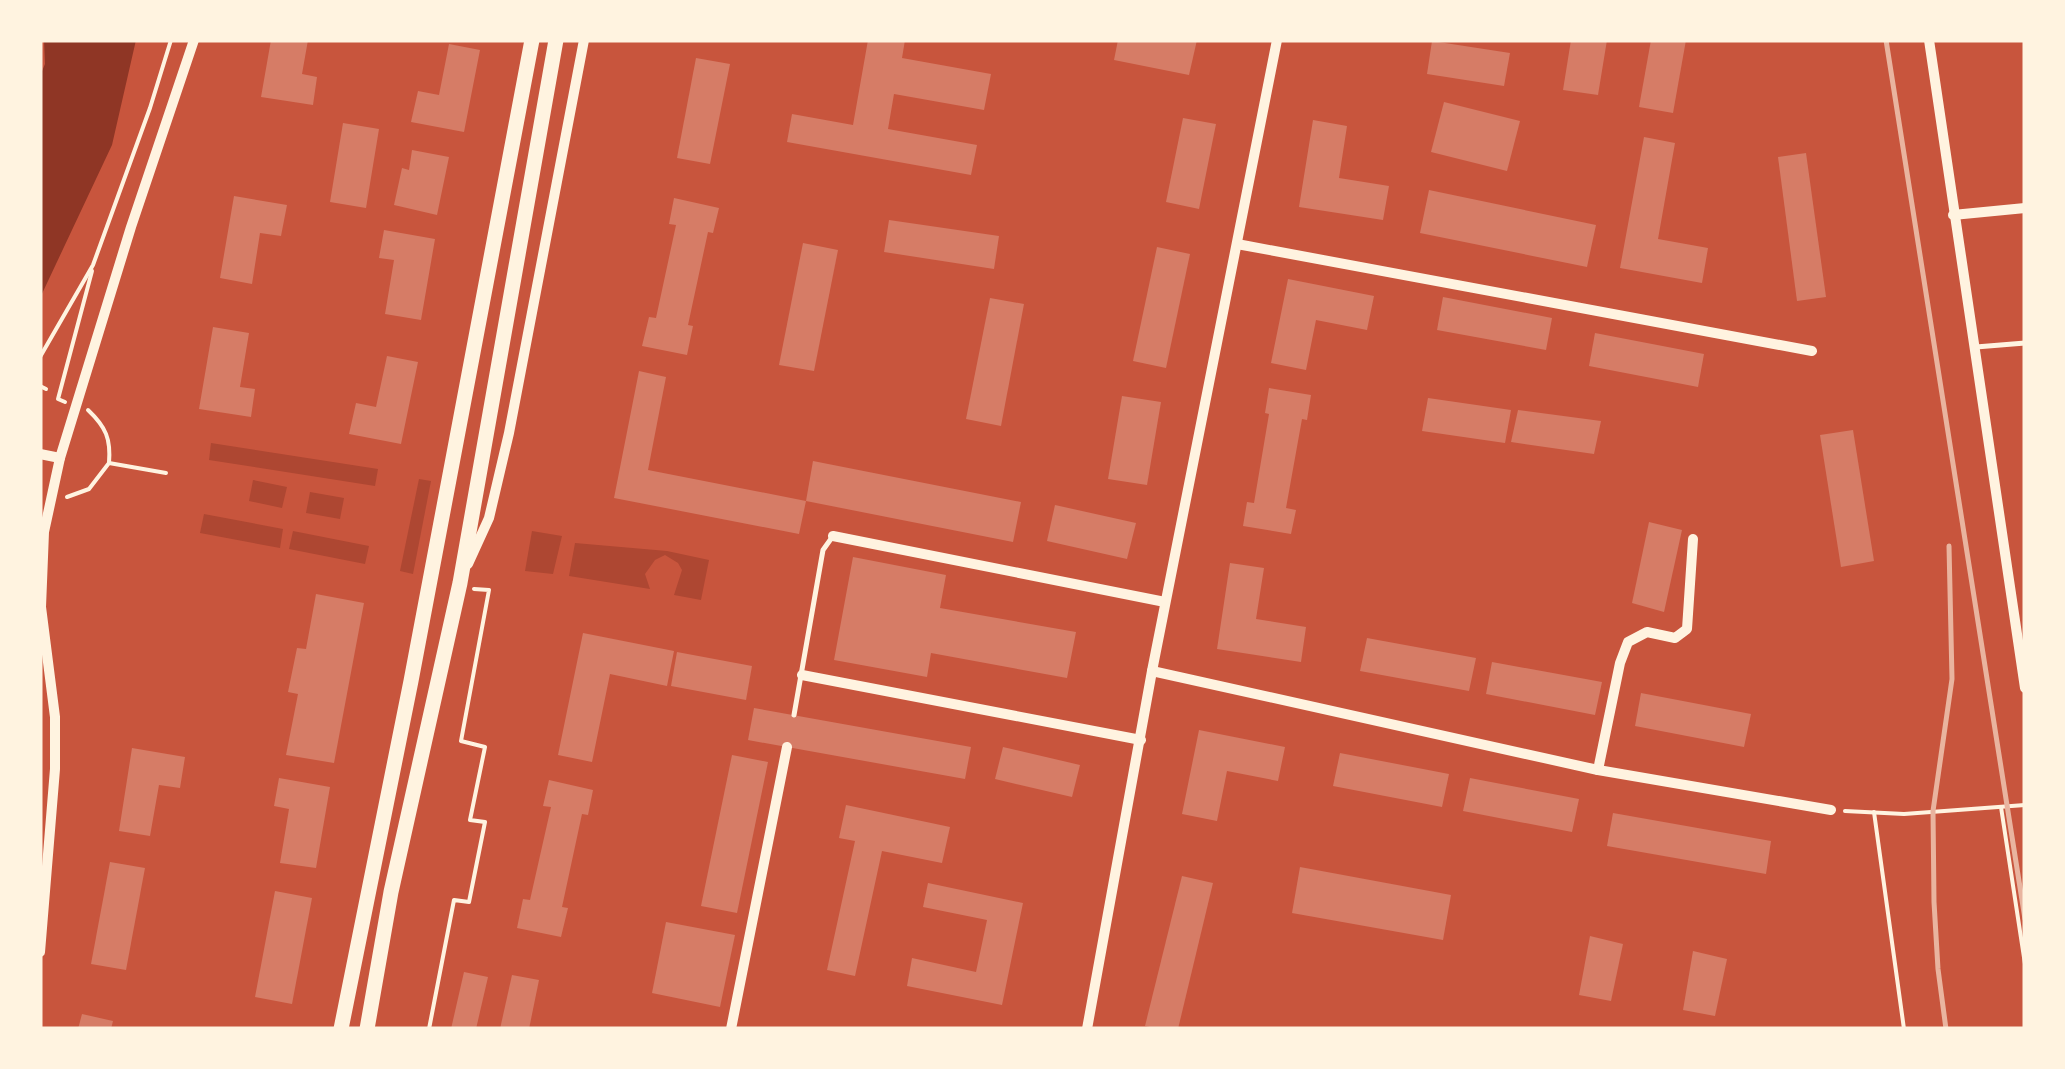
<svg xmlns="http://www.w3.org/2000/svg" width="2065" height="1069" font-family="'PT Sans',sans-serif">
<rect width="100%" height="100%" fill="#c8553d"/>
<g fill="#ae4732">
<path d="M211 443 378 469 375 486 209 460Z"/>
<path d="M419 479 431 481 413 574 400 571Z"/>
<path d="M253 480 287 487 282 508 249 501Z"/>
<path d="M310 492 344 498 340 519 306 513Z"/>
<path d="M204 514 283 529 280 548 200 533Z"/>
<path d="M293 531 369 546 365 564 289 549Z"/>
<path d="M532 531 562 536 553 574 525 571Z"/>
<path d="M575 543 667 551 709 560 701 600 674 595 682 570 678 563 665 555 655 560 645 574 650 589 569 576Z"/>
</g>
<path fill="#8f3625" d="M44 40H136L112 145 40 298V76L45 64Z"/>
<g fill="#d67c66">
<path d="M271 40H308L302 74 317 77 313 105 261 97Z"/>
<path d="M868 40H905L902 58 991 74 984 110 894 94 888 129 977 145 971 175 787 142 792 114 853 125Z"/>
<path d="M1118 40H1197L1189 75 1114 60Z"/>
<path d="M1571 40H1607L1598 95 1563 90Z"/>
<path d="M1651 40H1686L1673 113 1639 107Z"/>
<path d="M1432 41 1510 53 1504 86 1427 74Z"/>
<path d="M449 44 480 50 464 132 411 122 418 91 439 95Z"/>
<path d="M696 58 730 64 710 164 677 158Z"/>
<path d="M1444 102 1520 121 1507 171 1431 152Z"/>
<path d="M1183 118 1216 124 1199 209 1166 202Z"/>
<path d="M1313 120 1347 126 1339 178 1389 186 1383 220 1299 207Z"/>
<path d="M343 123 379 129 366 208 330 202Z"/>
<path d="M1644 137 1675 143 1658 239 1708 248 1702 283 1620 268Z"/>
<path d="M412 150 449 157 437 215 394 205 402 168 409 170Z"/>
<path d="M1806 153 1826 297 1797 301 1778 157Z"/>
<path d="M1429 190 1596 225 1587 267 1420 233Z"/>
<path d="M234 196 287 205 281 236 260 233 252 284 220 278Z"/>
<path d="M674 198 719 208 713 233 708 232 688 325 693 326 687 355 642 346 649 317 656 318 676 225 669 224Z"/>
<path d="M889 220 999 236 994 269 884 252Z"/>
<path d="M384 230 435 239 421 320 385 314 394 260 379 258Z"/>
<path d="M803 243 838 250 814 371 779 365Z"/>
<path d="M1157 247 1190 254 1166 368 1133 361Z"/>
<path d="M1288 279 1374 296 1367 330 1316 320 1306 370 1271 363Z"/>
<path d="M1443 297 1552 318 1546 350 1437 330Z"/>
<path d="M990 298 1024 304 1001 426 966 419Z"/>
<path d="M213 327 249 333 240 387 255 389 251 417 199 409Z"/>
<path d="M1595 333 1704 354 1698 387 1589 366Z"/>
<path d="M387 356 418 362 401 444 349 434 356 403 376 407Z"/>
<path d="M639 371 666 377 648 470 806 501 799 534 614 498Z"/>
<path d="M1269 388 1311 395 1307 420 1302 419 1286 508 1296 510 1291 534 1243 526 1247 502 1254 503 1269 414 1265 413Z"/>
<path d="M1122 396 1161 402 1147 485 1108 479Z"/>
<path d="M1428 398 1511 410 1505 443 1422 431Z"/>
<path d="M1518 410 1601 421 1594 454 1511 442Z"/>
<path d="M1853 430 1874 561 1841 567 1820 435Z"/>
<path d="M813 461 1021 502 1013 542 806 501Z"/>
<path d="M1055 505 1136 523 1127 559 1047 541Z"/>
<path d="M1649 522 1682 530 1664 612 1632 603Z"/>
<path d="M853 557 946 575 940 608 1076 632 1067 678 931 653 927 677 834 660Z"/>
<path d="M1230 563 1264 568 1256 619 1306 627 1301 662 1217 649Z"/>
<path d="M316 594 364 603 334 763 286 755 298 694 288 692 297 648 306 649Z"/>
<path d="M583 633 674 651 667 686 610 674 592 762 558 755Z"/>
<path d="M1367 638 1476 658 1469 691 1360 671Z"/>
<path d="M677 652 752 666 746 700 671 686Z"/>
<path d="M1492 662 1602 682 1595 715 1486 694Z"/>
<path d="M1641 693 1751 714 1744 747 1635 726Z"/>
<path d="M754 708 971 747 965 779 748 740Z"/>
<path d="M1199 730 1285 747 1278 781 1227 771 1217 821 1182 814Z"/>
<path d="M1003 747 1080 765 1072 797 995 779Z"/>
<path d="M132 748 185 757 180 788 159 785 150 836 119 831Z"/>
<path d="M1340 753 1449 774 1442 807 1333 786Z"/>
<path d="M732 755 768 762 737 913 701 906Z"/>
<path d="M279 778 330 787 316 868 280 863 289 809 274 806Z"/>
<path d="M1470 778 1579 799 1572 832 1463 811Z"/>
<path d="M549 780 593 790 588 815 582 814 562 907 568 908 561 937 517 928 523 899 530 900 551 807 543 806Z"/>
<path d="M846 805 950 827 942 863 882 851 855 976 827 970 855 841 839 838Z"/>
<path d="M1613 813 1771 841 1766 874 1607 846Z"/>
<path d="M110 862 145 868 126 970 91 964Z"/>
<path d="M1300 867 1451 895 1443 940 1292 913Z"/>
<path d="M1182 876 1213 883 1178 1029H1159L1145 1026Z"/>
<path d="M928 883 1023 903 1002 1005 907 986 912 958 976 972 987 920 923 907Z"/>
<path d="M275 891 312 898 292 1004 255 997Z"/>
<path d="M666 922 735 935 720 1007 652 993Z"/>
<path d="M1590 936 1623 944 1611 1001 1579 995Z"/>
<path d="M1693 951 1727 959 1715 1016 1683 1010Z"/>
<path d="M464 972 488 977 476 1029H451Z"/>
<path d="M512 975 539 980 529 1029H500Z"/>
<path d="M82 1014 113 1021 111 1029H78Z"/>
</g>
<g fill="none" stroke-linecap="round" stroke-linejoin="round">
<g stroke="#fff3e0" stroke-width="4">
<path d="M40 357 93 265 150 108 171 40"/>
<path d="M40 386 46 389"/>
<path d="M65 402 58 399 92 271"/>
<path d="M88 410C106 427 111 439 109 463"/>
<path d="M67 497 89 489 109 463 166 473"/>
<path d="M2001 807 2025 964"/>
<path d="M1845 811 1904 814 2025 805"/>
<path d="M1874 812 1904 1029"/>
<path d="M429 1029 454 900 469 902 485 822 470 820 485 747 461 741 489 590 474 589"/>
</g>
<g stroke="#fff3e0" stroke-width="5">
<path d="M1976 347 2025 343"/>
<path d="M794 715 823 550 833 536"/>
</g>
<g stroke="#fff3e0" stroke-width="10">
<path d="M1929 40 2025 688"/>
<path d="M1953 215 2025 208"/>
<path d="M1237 244 1812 351"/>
<path d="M40 454 60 458"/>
<path d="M833 536 1165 602"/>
<path d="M468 564 489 518 509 433 584 40"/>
<path d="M1152 671 1598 770 1831 810"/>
<path d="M802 675 1141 740"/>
<path d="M1598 770 1620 663 1628 642 1647 632 1675 638 1687 629 1693 539"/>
<path d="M40 952 55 769V717L41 607 44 532 60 458 76 406 131 227 194 40"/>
<path d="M731 1029 787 747"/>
<path d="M1087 1029 1152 671 1277 40"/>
</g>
<g stroke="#fff3e0" stroke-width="15">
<path d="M341 1029 411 681 532 40"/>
<path d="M367 1029 391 892 460 583 556 40"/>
</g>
<g stroke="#e9b49f" stroke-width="5">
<path d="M1886 40 2025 919"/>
<path d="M1946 1029 1938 969 1934 902 1933 811 1952 679 1949 546"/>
</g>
</g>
<rect width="2065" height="1069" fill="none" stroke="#fff3e0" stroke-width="85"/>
</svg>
